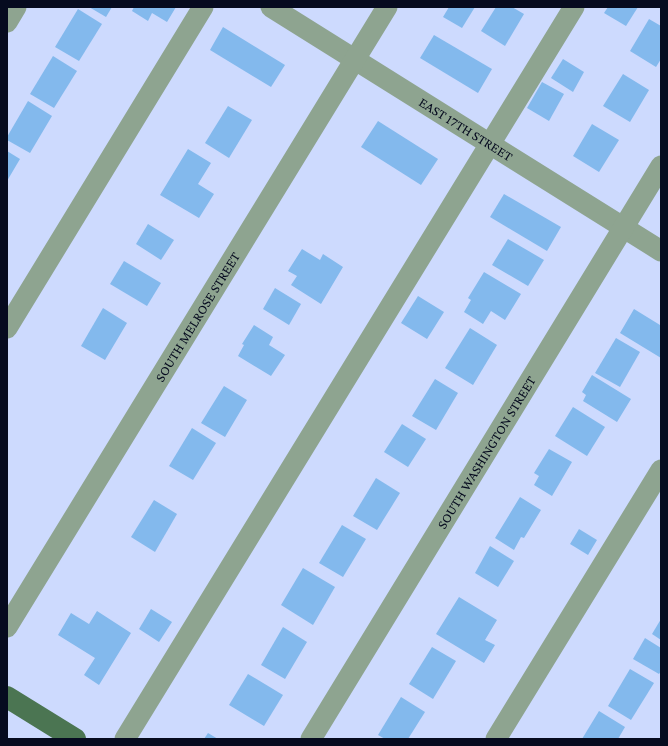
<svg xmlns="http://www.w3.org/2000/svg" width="668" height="746" font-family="'Crimson Pro',serif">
<rect width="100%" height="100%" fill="#cddafe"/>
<g fill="#83b9ed">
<path d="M89 7H112L106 17Z"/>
<path d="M134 7H176L167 22 152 13 148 21 132 11Z"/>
<path d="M449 7H475L462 28 443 17Z"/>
<path d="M496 7H512L524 14 505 46 481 31Z"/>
<path d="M608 7H638L626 26 604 13Z"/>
<path d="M78 9 102 24 79 61 55 47Z"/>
<path d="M649 19 661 26V59L656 67 630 51Z"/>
<path d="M223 27 285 65 271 87 210 50Z"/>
<path d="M434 35 492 69 478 93 420 58Z"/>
<path d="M53 56 77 71 54 108 30 94Z"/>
<path d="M563 59 584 72 573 92 551 78Z"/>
<path d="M623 74 649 90 630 122 603 106Z"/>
<path d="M542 82 564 94 549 121 527 108Z"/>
<path d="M28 101 52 116 30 153 7 140V137Z"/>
<path d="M228 106 252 120 229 158 205 143Z"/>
<path d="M378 121 438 159 421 185 361 147Z"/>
<path d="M592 124 619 140 599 172 573 156Z"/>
<path d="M188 149 211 163 198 184 214 194 199 218 160 195Z"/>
<path d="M7 151 20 159 7 181Z"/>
<path d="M504 194 561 227 547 251 490 217Z"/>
<path d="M148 224 174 240 161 260 136 244Z"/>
<path d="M508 239 544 260 528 286 492 265Z"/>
<path d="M302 249 320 260 323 254 343 267 321 304 291 285 297 276 288 271Z"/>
<path d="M124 261 161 283 147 306 110 284Z"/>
<path d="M484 272 521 294 505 320 491 311 483 324 464 312 471 300 468 298Z"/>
<path d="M275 288 301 304 289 325 263 309Z"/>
<path d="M418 296 444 312 427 339 401 323Z"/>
<path d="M103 308 127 323 105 360 81 346Z"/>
<path d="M634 309 660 325 661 323V358L620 333Z"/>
<path d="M254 325 273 337 269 345 285 355 271 376 238 356 244 345 242 344Z"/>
<path d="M470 328 497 345 473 385 445 368Z"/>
<path d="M616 338 640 352 620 387 595 373Z"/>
<path d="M592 375 631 399 617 422 583 401 586 395 582 392Z"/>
<path d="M435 379 458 393 436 430 412 416Z"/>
<path d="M224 386 247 400 225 437 201 423Z"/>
<path d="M573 407 605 427 587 456 555 436Z"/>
<path d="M402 424 426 439 408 467 384 452Z"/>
<path d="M192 428 216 443 193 480 169 466Z"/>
<path d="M549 449 572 462 552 496 534 485 539 476 534 473Z"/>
<path d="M376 478 400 493 377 530 353 516Z"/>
<path d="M520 497 541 510 524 538 521 537 514 550 495 538Z"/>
<path d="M154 500 177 514 155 552 131 537Z"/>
<path d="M342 525 366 539 343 577 319 563Z"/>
<path d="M579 529 597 540 588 555 570 544Z"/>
<path d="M490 546 514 561 498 587 475 573Z"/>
<path d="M303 568 335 587 313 625 281 605Z"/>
<path d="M459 597 497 620 485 640 495 645 484 663 436 634Z"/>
<path d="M151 609 172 622 159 642 139 629Z"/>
<path d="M97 611 131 633 99 685 84 675 95 658 58 635 71 613 89 624Z"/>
<path d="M661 619V640L652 634Z"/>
<path d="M283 627 307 642 285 679 261 665Z"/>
<path d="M645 638 661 648V671L659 674 633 659Z"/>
<path d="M432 647 456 661 433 699 409 684Z"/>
<path d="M630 669 654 683 631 720 608 706Z"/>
<path d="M248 674 283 695 264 726 229 705Z"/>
<path d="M401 697 425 712 408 739H385L378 735Z"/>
<path d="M599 711 625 727 618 739H582Z"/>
<path d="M208 733 218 739H204Z"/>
</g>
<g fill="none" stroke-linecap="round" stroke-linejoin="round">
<g stroke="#8ea490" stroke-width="21">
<path id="s1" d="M271 7 661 251"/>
<path d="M7 22 16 7"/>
<path d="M7 328 203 7"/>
<path id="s2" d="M7 627 387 7"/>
<path d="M125 739 574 7"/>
<path id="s3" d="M311 739 661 166"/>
<path d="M496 739 661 470"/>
</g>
<path stroke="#4b7552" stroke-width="22" d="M7 697 75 739"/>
</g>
<g text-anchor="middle" stroke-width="3.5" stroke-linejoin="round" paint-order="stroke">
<g font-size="14" fill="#060b1f" stroke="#e3e8f4">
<text dy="5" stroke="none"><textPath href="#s1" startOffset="230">EAST 17TH STREET</textPath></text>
<text dy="5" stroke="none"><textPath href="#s2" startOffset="364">SOUTH MELROSE STREET</textPath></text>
<text dy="5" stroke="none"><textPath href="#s3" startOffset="336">SOUTH WASHINGTON STREET</textPath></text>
</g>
</g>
<rect width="668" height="746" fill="none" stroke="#060b1f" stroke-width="16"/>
</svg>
